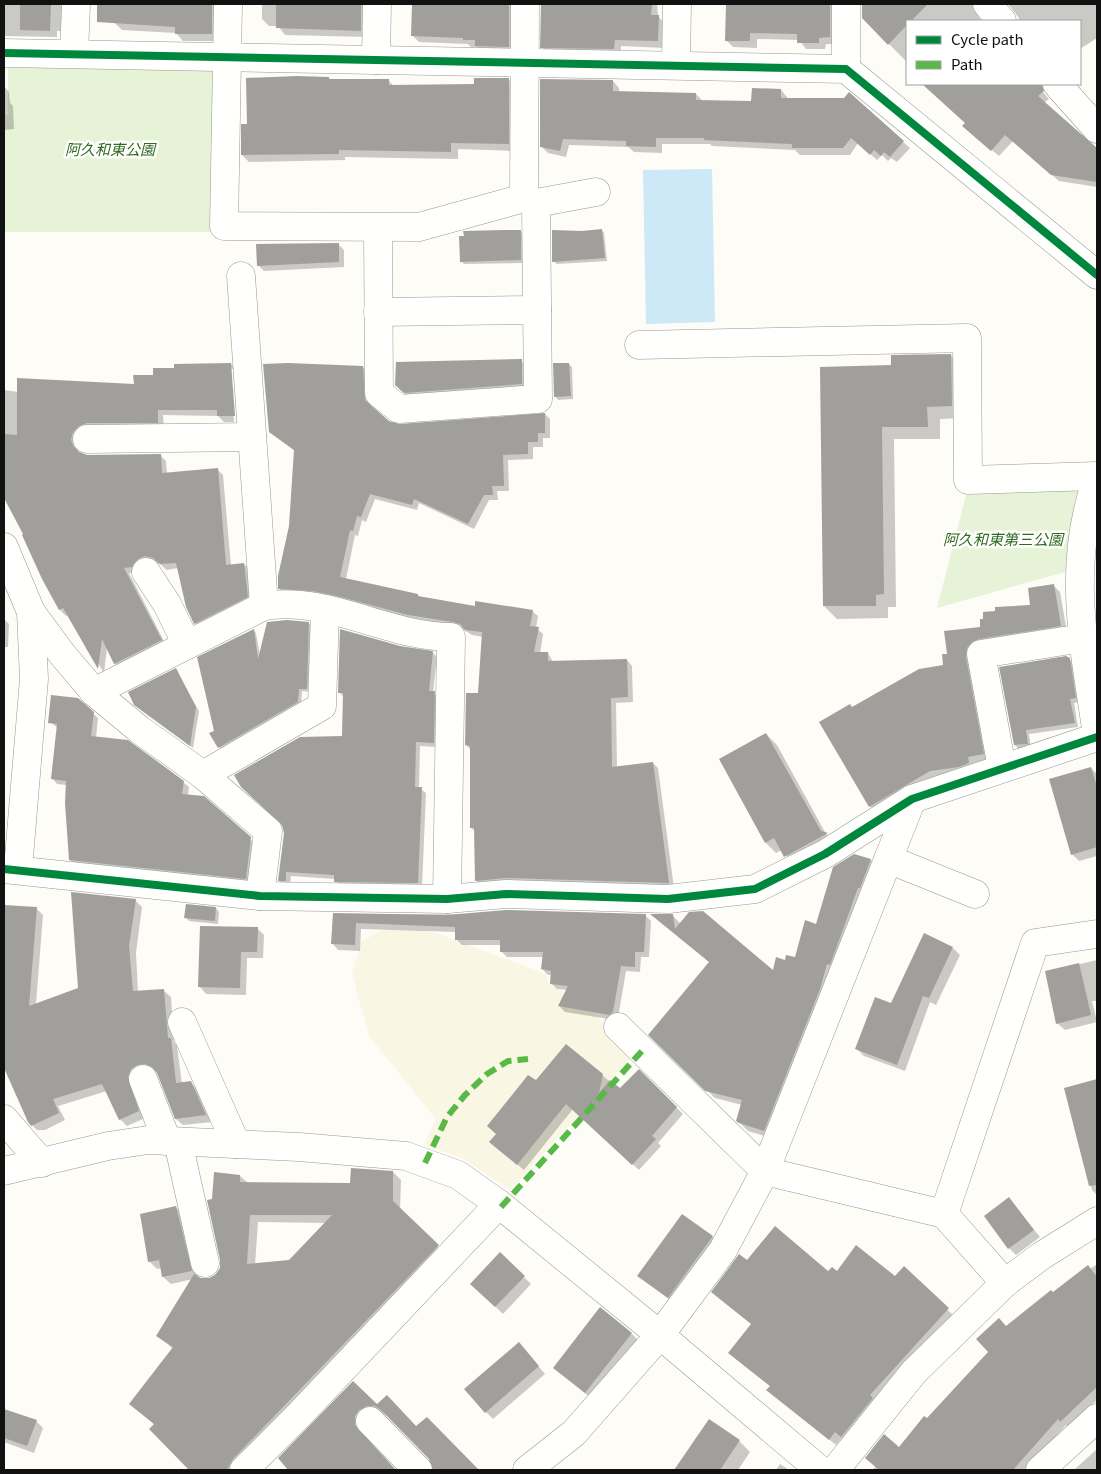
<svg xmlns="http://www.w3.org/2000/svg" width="1101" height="1474" font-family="Georgia,'Noto Sans JP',serif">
<rect width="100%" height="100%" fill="#fdfcf7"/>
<path fill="#f9f7e4" d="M382 930H419L436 933 546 974 549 985 568 994 596 1015 633 1056 510 1190 462 1158 424 1145 436 1119 369 1036 352 974 361 942Z"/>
<g fill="#e7f3d7">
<path d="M8 68H216L215 232H4V115H8Z"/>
<path d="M1083 486 1069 571 937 608 966 495Z"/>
</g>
<path fill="#cde8f7" d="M712 169 715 322 646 324 643 170Z"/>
<g fill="#0003" fill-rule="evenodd">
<path d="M4 4H66L65 31H57V37L4 36Z"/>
<path d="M115 4H219L218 41H183L176 33 122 30 115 23Z"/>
<path d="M262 4H367V37L285 35 278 26H269L262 19Z"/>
<path d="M413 4H518L516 54 483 53 477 47H471L468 44 419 42 412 35Z"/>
<path d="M541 4H657L658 16 665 24V48L621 46V56L549 54 542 47Z"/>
<path d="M727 4H838L837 44H826L825 49H806L799 40 757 39V48L733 47 726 40Z"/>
<path d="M863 4H980L978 15 981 21H907V62L863 18Z"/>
<path d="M1008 4H1097V38L1080 49V21H1018L1019 18Z"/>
<path d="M329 78 331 80H388L394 86 475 85 508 79 516 87 515 151 458 149V159L345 157V160L249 162 242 155 248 126Z"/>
<path d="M613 81 619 88V92L696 94 703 101 752 103 781 90 787 97V100L903 142 910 148 897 162 891 158 888 161 882 155 877 160 858 143 850 155H800L795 150 712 146 710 144H662V153L634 152 628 147 569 145 566 157 548 153 541 146Z"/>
<path d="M923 84H1036L1049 99 1044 103 1097 151V187L1059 181 1013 141 999 156 970 132 966 123Z"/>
<path d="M4 86 9 92 10 103 13 106 14 129 4 130Z"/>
<path d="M601 230 604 233 607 261 557 264 553 261 582 232Z"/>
<path d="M520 231 523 234 524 263 464 264 461 261 465 238Z"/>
<path d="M339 245 344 250V267L264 271 258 265Z"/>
<path d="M951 355 963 368 964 418 940 419V439H894L896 607H888V618L837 619 824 606 892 367Z"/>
<path d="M521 361 525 364V387L408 396 399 389Z"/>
<path d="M231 364 237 371 241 422H237L233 369H231L234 422H224L218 416 163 415 164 428 77 446 79 454 87 456 160 455 166 461 167 474 217 469 223 475 231 566 244 564 250 570 253 603 201 629 195 623 178 568 167 570 160 564 151 562 138 572 129 573 167 647 121 670 115 664 107 648 104 673 68 615 66 616 60 610 43 578 25 535 4 496V482L36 462 4 460V390L18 392 135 385 155 376Z"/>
<path d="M569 364 572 367 573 399 558 400 555 396Z"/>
<path d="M363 367 368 373 370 406 389 422 399 426 545 414 550 419V438H543V447H533V459L508 460 509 491H497L498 500H489L474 529 419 503 417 510 375 499 366 522 362 520 358 536 355 535 346 579 418 595 421 598 476 607 532 611 538 616 536 628 543 634 540 654 548 653 553 662 627 660 632 666 633 702 616 703 617 768 653 763 658 768 674 888 481 886 476 880V832L471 828V750L466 745 479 695 483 637 472 635 459 627 414 620 285 594 280 589 290 526 295 451 270 432Z"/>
<path d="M1054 586 1060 592 1067 632 985 644 989 760 974 763 975 769 876 812 870 806 853 708 945 667 948 655 996 612 1031 606Z"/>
<path d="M4 619 9 624 8 647H4Z"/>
<path d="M308 623 312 626 310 692 302 691 301 705 222 751 211 733 215 732 253 630 256 633 260 656Z"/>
<path d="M400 647 432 652 437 657 433 693 439 697 438 747 420 746 419 788 426 793 422 887 340 886 335 879 291 876 290 885H283L279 880 343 738 344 697 339 692Z"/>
<path d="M1069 659 1074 664 1079 702 1074 703 1078 727 1029 734 1031 748 1019 749 1015 745Z"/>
<path d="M176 670 199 711 193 748 135 704Z"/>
<path d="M78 699 98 718 96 738 183 782 189 787 188 795 256 844 251 883 75 865 70 860 67 785 57 784 52 778 58 728 50 722Z"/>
<path d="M766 734 777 745 826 834 838 845 796 867 782 850 776 853 766 843Z"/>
<path d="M1091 768 1097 774V856L1079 861 1072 854Z"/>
<path d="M855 855 871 860 879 868 772 1138 748 1131 738 1121 742 1105 715 1098 650 1035 710 962 653 915H672L681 924 773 973 786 961 795 959 817 925Z"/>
<path d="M135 900 142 907 136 953 138 992 164 991 171 997 174 1042 177 1046 182 1084 191 1083 198 1090 212 1122 183 1125 176 1119 158 1072 153 1070 145 1118 127 1126 120 1119 107 1091 58 1106 65 1120 45 1130H37L30 1123 4 1065V906L36 908 43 915 36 1004 79 989Z"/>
<path d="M216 908 219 912 218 924 189 921 185 917Z"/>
<path d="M334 914 645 915 651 921 649 957H641L640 972 626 971 618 1018 615 1020 565 1012 559 1006 567 990 557 989 551 983 552 975H548L542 969 543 957H507L501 951 502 945H462L456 939V932L361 929 360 951 338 950 333 944Z"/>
<path d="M257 928 264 935 263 958H247L246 995 206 994 200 987Z"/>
<path d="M953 948 960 955 936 1005 930 1002 905 1071 864 1056 857 1049 892 1005Z"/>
<path d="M1097 960V1001H1092L1097 1022 1065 1030 1057 1023 1046 972Z"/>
<path d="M639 1071 683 1114 658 1143 661 1146 639 1170 573 1109 524 1170 497 1148 536 1082 602 1075 620 1090Z"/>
<path d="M1097 1081V1195L1092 1190 1078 1142 1065 1089Z"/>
<path d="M393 1172 401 1180 400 1210 445 1254 239 1470H189L151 1429 155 1425 131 1404 173 1349 158 1336 193 1279 171 1284 163 1277 162 1268 157 1269 150 1262 142 1215 176 1207 183 1215 198 1278 209 1279 216 1276 221 1269 222 1260 213 1200 240 1176 248 1183 351 1184ZM258 1222 327 1223 290 1261 255 1265Z"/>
<path d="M1009 1199 1040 1237 1016 1255 1009 1248Z"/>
<path d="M712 1237 718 1243 674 1303 645 1281Z"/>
<path d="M500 1254 531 1284 503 1314 472 1284Z"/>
<path d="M747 1262 828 1273 895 1277 904 1268 954 1316 848 1443 842 1438 836 1445 775 1396 771 1387 736 1359 752 1324Z"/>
<path d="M1097 1264V1400L1068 1428 1066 1425 1026 1470H872L899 1449 990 1352 1007 1328Z"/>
<path d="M632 1334 639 1341 593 1400 555 1368Z"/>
<path d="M519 1343 545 1374 493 1419 486 1412Z"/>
<path d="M353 1382 377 1406 416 1428 427 1419 477 1470H434L430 1459 390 1417 382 1413H373L362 1425V1434L395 1470H290L280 1458Z"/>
<path d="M4 1410 36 1421 43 1428 34 1453 4 1442Z"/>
<path d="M709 1420 739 1441 750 1452 738 1470H675Z"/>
<path d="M1097 1449V1470H1074Z"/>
<path d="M780 1464 789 1470H776Z"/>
</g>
<g fill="#a19f9c" fill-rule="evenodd">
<path d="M20 4H51L50 31 20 30Z"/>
<path d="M97 4H212V34H175V27L97 22Z"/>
<path d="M276 4H361V31L276 28Z"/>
<path d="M412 4H509V47L475 46V40H463V38L411 36Z"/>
<path d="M541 4 652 5 651 15H659L658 41 615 40 614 49 540 48Z"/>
<path d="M726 4H830V37L819 38V43H797V34L750 33V41H725Z"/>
<path d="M862 4H928L911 21H907V25L888 45 862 18Z"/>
<path d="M297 76 329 77V79H389V85L474 84V78H509V144L451 143V152L339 150V154L241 155V124H247L246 78Z"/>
<path d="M540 79 613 80V91L696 93V100L751 101 752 88 781 89V98H844L849 92 904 141 890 157 884 152 881 156 874 150 870 155 851 138 843 148H792V144L704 140V138H656V147L626 146V141L563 139 560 151 540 147Z"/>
<path d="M922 84H1042L1044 91 1038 96 1097 148V182L1051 175 1005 135 991 151 962 126 965 123Z"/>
<path d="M602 229 605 258 552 262V230L582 231Z"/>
<path d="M505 230H521V260L460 262 459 236H464L463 231Z"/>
<path d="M339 243V262L257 266 256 244Z"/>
<path d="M951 354 952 406 927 407 928 427H882L884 594 876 595V606H823L820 367 891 365V355Z"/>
<path d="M522 359V384L404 393 395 385 396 362Z"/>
<path d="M231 363 235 416H217V410H158V423H87L79 426 73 432 71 440 74 447 79 452 87 455 161 454 162 473 218 468 226 565 244 563 246 579 248 597 194 624 186 607 176 563 160 564 153 558 145 556 138 559 132 567 124 568 162 640 114 664 102 639 98 669 63 608 59 610 42 579 22 535 23 534 4 498V434L17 435V378L134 384 133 375H153V368H174V364Z"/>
<path d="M288 363 363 366 365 400 389 421 399 424 545 413V433H538V442H528V454L503 455 504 486H492L493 495H484L468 524 414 499 412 505 370 494 361 517 357 516 353 531 350 530 340 577 418 594V596L475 606V601L533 610 530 626 539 627 534 652H548V661L627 659 628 697 611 698 612 767 653 762 669 883 506 878 475 881 474 828H470V746L465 745 466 693H478L482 632 465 630 460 624 453 622 408 615 337 596 312 591 278 589V576L289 526 294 450 269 432 263 364Z"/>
<path d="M553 363H569L571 396 554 397Z"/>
<path d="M1054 584 1061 626 979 639 972 642 967 648 966 657 984 754 968 757 969 763 959 767 930 771 869 807 819 722 850 704 852 707 919 669 943 665 942 654H947L944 631 980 627V619H983V612L995 611V607L1030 605 1028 588Z"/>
<path d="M287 620 309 622 307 689H299L298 702 218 748 209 733 214 731 197 657 254 629 258 659 267 622Z"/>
<path d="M340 629 400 646 433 651 429 691H435L434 743 416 742 415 787H422L418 883 334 882V875L286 872V881H278L284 833 282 825 241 787 234 775 300 737 342 736 343 693H338Z"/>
<path d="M1066 656 1070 658 1076 698 1070 699 1075 723 1026 730 1028 744 1014 745 999 667Z"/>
<path d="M176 668 196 707 190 746 134 705 128 692Z"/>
<path d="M51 695 78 698 94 712 91 736 128 740 184 781 182 794 204 796 251 837 246 879 69 860 65 803 66 781 51 779 57 724 48 723Z"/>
<path d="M766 733 821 831 828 833 784 857 774 838 765 843 719 759Z"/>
<path d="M1091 767 1097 787V847L1071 855 1049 779Z"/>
<path d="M854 854 871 859 860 888H858L830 965 827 964 820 989 764 1131 739 1123 736 1121 742 1100 705 1091 648 1035 709 962 650 914H673L675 929 689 912 703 911 773 970 776 957 785 960 786 955 795 957 805 920 816 924 833 867Z"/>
<path d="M71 892 136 899 129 946 133 991 164 989 168 1038H171L176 1083 191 1081 206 1115 175 1119 157 1073 152 1067 145 1064 137 1065 131 1069 128 1077 139 1111 119 1120 102 1084 53 1099 59 1113 31 1126 28 1122 4 1068V905L37 907 29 1006 78 988Z"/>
<path d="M186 904 216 907 215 921 184 918Z"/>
<path d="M506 910 646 914 644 952H635V967L621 966 613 1012 609 1015 558 1006 568 986 550 984 551 971 541 969 543 952H500V940H455V927L356 923 355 945 331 944 333 913 447 915Z"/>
<path d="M200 926 258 927 257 952H241L240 988 198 987Z"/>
<path d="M924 933 953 947 929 998 923 996 897 1065 855 1049 875 997 891 1003Z"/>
<path d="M1079 963 1091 1015 1056 1024 1045 971Z"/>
<path d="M566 1044 603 1074 599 1093 610 1080 620 1088 639 1069 677 1107 652 1136 656 1139 632 1165 566 1104 517 1165 489 1142 496 1134 487 1126 528 1075 536 1080Z"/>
<path d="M1097 1079V1185L1089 1186 1064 1088Z"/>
<path d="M351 1168 393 1171V1201L439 1245 233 1459 227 1470H189L149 1429 154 1424 129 1404 173 1347 156 1336 194 1274 201 1278H209L215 1275 220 1268V1260L207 1200 212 1199 214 1172 240 1175V1182L350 1183ZM250 1215H332L289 1260 247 1264Z"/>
<path d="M1009 1197 1034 1230 1008 1249 984 1216Z"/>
<path d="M176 1206 192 1271 162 1277 159 1260 148 1262 140 1214Z"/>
<path d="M682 1214 713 1236 668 1298 637 1276Z"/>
<path d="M775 1226 828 1271 832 1267 837 1271 856 1245 895 1276 904 1266 949 1308 870 1395 873 1398 841 1437 835 1432 829 1440 766 1390 770 1386 728 1353 751 1324 711 1292 739 1254 747 1260Z"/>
<path d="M500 1252 525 1276 495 1307 470 1284Z"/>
<path d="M1088 1265 1097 1277V1387L1060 1422 1058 1419 1013 1470H879L865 1458 884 1434 899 1447 924 1416 927 1418 988 1352 976 1339 999 1318 1006 1326 1051 1290 1053 1292Z"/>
<path d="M600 1307 632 1333 585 1393 553 1368Z"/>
<path d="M519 1342 539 1366 485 1413 464 1389Z"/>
<path d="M353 1381 377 1404 387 1395 416 1426 427 1417 479 1470H433L429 1459 381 1410 375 1406H367L359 1410 355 1416V1425L396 1470H288L278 1458Z"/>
<path d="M4 1409 37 1420 27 1446 4 1438Z"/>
<path d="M709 1419 740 1440 720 1470H674Z"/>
</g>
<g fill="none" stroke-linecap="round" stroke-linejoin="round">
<defs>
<g id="minor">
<path d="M228 4 224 226 419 227 524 198"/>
<path d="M987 4 1002 21"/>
<path d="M4 53 846 69 1097 275"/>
<path d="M74 54 76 4"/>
<path d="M376 60 377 4"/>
<path d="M676 65 677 4"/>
<path d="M846 69V4"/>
<path d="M1057 84 1097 129"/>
<path d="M536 203 596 192"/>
<path d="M378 228 379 393 399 409 538 399 536 203 524 198 525 4"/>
<path d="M241 276 264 606"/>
<path d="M378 312 537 310"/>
<path d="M639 345 967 338 968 480 1097 476"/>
<path d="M87 439 252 437"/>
<path d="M1097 479C1066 566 1084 646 1097 735"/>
<path d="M4 547 31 612 34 679 18 869"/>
<path d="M146 572 167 604 187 645"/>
<path d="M31 612 62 654 94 692 140 730 203 775 268 831 260 896"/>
<path d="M94 692 264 606C327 595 388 637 451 637L447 899"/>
<path d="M1002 768 981 654 1083 638"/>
<path d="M203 775 322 706 325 610"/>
<path d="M888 859 975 894"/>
<path d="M4 869 260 896 447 899 506 894 668 899 755 889 825 854 912 799 1097 737"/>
<path d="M182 1022 236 1144"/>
<path d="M618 1027 765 1171 944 1214"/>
<path d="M143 1079 167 1141"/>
<path d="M4 1119 42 1163"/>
<path d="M178 1142 205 1263"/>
<path d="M4 1171 108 1146 148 1140 299 1147 406 1156 458 1175 499 1204 660 1335 820 1470"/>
<path d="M1005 1283 944 1214 1035 943 1097 934"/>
<path d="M370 1421 418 1470"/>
<path d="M244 1470 300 1414 499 1204"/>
<path d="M527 1470 574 1433 660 1335 723 1250 765 1171 912 799"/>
<path d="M835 1470 914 1372 1005 1283 1041 1256 1097 1221"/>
<path d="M1040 1470 1097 1418"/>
</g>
</defs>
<use href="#minor" stroke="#979795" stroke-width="29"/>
<use href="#minor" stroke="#fffffe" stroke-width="28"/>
<g stroke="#58b947" stroke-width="6" stroke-dasharray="12 6" stroke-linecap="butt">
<path d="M425 1163 447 1117 465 1095 487 1074 508 1061 528 1059"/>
<path d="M501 1207 642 1051"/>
</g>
<defs>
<g id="cycleway">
<path d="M4 53 846 69 1097 275"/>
<path d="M4 869 260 896 447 899 506 894 668 899 755 889 825 854 912 799 1097 737"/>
</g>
</defs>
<use href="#cycleway" stroke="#fff" stroke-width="11"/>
<use href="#cycleway" stroke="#00873e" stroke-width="8"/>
</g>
<g text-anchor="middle" stroke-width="5" stroke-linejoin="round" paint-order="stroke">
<g font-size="15" font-style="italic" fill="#2f6b1f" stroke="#fff">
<text x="110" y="155">阿久和東公園</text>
<text x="1003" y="545">阿久和東第三公園</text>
</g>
</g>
<rect width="1101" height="1474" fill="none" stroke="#111111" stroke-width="10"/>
<rect x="906" y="20" width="175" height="65" fill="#ffffff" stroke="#a0a0a0"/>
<rect x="916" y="36" width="25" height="8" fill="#00873e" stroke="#a0a0a0"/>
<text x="951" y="45" font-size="15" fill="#111111">Cycle path</text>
<rect x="916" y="61" width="25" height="8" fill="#58b947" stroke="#a0a0a0"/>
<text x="951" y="70" font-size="15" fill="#111111">Path</text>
</svg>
